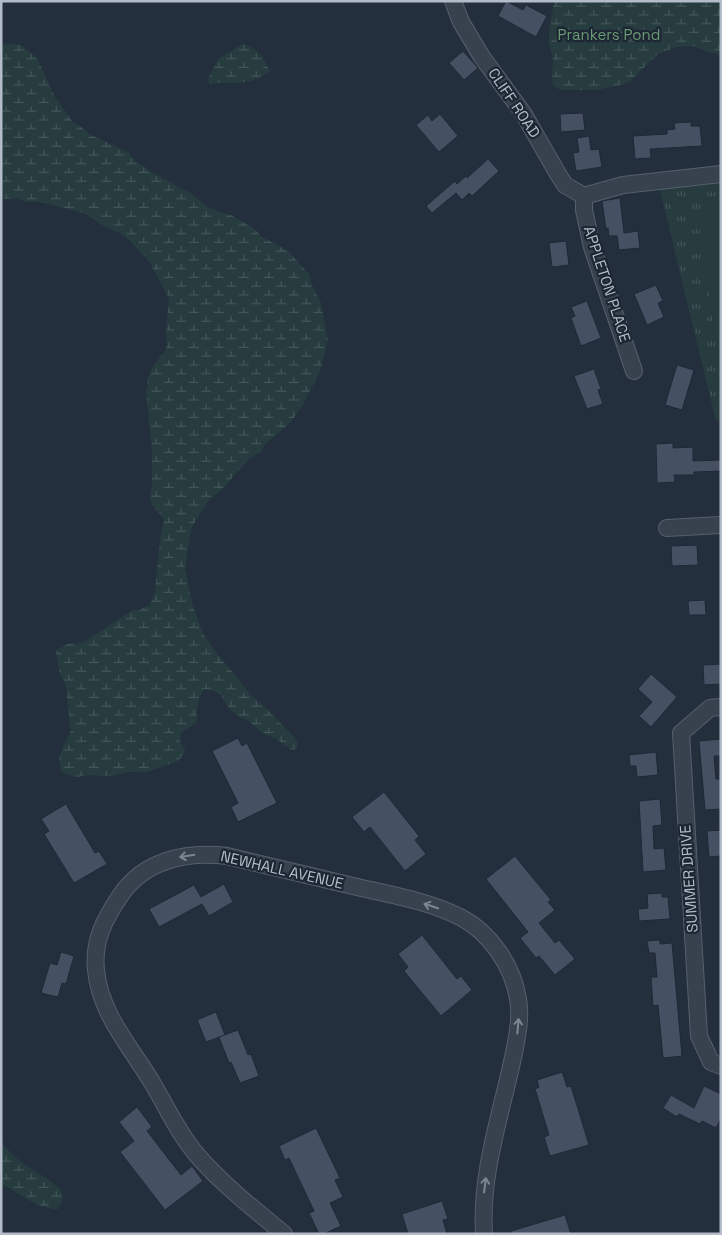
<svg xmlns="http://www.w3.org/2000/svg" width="722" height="1235" font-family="'Space Grotesk',sans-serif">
<defs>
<pattern id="grass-tufts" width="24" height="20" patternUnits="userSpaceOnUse" patternTransform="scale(1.25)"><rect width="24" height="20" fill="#263c3f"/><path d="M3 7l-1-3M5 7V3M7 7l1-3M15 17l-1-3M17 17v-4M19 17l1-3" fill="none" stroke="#435659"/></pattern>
<pattern id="wetland-marsh" width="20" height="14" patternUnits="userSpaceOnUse" patternTransform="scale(1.25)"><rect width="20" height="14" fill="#263c3f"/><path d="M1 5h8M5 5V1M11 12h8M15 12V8" fill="none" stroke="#435659"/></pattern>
</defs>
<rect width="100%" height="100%" fill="#242f3e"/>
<path fill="url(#grass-tufts)" d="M721 179V420L716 421 659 186Z"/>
<g fill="url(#wetland-marsh)">
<path d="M554 1H721V56L692 46 676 47 658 54 628 83 597 90H561L553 86 552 74 553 59 549 44V33Z"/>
<path d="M7 44 21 45 37 58 54 95 72 121 81 127 91 135 128 152 134 160 152 172 190 193 209 208 233 216 253 228 262 237 288 251 310 275 311 283 321 303 328 340 320 372 302 406 291 422 264 445 261 452 249 459 223 488 208 501 195 522 191 530 185 568 193 607 204 635 213 648 251 695 267 709 294 737 298 743 297 749 291 750 275 738 265 735 247 720 239 717 229 708 220 694 212 690 204 689C196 700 198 710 196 723L181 733 180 742 185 749 184 754 178 761 147 772H128L112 776 90 775 75 777 61 772 59 758 64 744 70 733V726L66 686 59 671 56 651 67 644 82 643 133 610H139L150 605 155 592 160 540 164 519 152 505 150 499 152 482V450L146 392 148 377 153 366 165 351 167 346 166 334 169 299 166 293 149 261 130 241 120 233 102 225 84 213 40 202H27L15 198 7 199 1 198V46Z"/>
<path d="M242 44C261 49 262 56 270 71 253 85 234 83 214 83L210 85 208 79 218 59Z"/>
<path d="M1 1142C8 1150 15 1158 24 1164 32 1170 58 1184 61 1191 65 1199 62 1203 57 1209 35 1208 20 1193 1 1184Z"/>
</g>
<path fill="#263c3f" d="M721 208V351H717L698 218 703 210Z"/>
<g fill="#455162" stroke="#1f2835">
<path d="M506 1 523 10 526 5 547 16 536 37 498 16Z"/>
<path d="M463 51 478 68 464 80 449 63Z"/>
<path d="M583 113 585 130 561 132 560 114Z"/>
<path d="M440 114 458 136 439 152 416 125 428 115 432 121Z"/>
<path d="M691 122V126H700L702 146 650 149 651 158 635 159 633 136 667 134V130L675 129 674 123Z"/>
<path d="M589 136 591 150 599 149 602 167 576 171 573 153 579 152 577 138Z"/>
<path d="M488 159 499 171 472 196 469 193 462 200 456 193 432 213 426 206 455 181 457 184 466 176 467 178Z"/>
<path d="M620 198 624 233 638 231 640 248 619 250 617 236H609L608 228 606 229 602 201Z"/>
<path d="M566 241 569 265 552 267 549 243Z"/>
<path d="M656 285 663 301 658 303 664 317 647 325 634 294Z"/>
<path d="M587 301 601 338 581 346 571 318 575 316 571 307Z"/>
<path d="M677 365 694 370 682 410 665 405Z"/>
<path d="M594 369 601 389 598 390 603 404 587 409 574 376Z"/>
<path d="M673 443V448L693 447V461L721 460V471L694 472V475H674L675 482 657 483 656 444Z"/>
<path d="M697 545 698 565 672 566 671 546Z"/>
<path d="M705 600 706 615H689L688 601Z"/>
<path d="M721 664V684L704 685 703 665Z"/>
<path d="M651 674 677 697 651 727 639 716 652 702 638 689Z"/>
<path d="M238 738 242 746 247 743 277 803 238 822 231 807 238 803 212 751Z"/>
<path d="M721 739V756H714L716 779H721V809L705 810 699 741Z"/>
<path d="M656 752 658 775 637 777 636 766H630L629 755Z"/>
<path d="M384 792 419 836 415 840 426 854 405 871 370 827 364 832 352 817Z"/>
<path d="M660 799 662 825 653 826 654 849 664 848 666 870 643 872 639 801Z"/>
<path d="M66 804 95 853 99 851 107 864 74 883 44 834 49 831 41 819Z"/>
<path d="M721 830V856L709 857 707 831Z"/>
<path d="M515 856 551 900 548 902 555 910 539 923 555 943 559 940 575 959 555 975 539 956 536 958 520 938 528 932 486 879Z"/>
<path d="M224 884 233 902 209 916 202 904 159 927 149 909 194 885 201 897Z"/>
<path d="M662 893V897H668L670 919 639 921 638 909 648 908 647 894Z"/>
<path d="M422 935 457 979 461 976 472 990 441 1016 404 971 408 967 398 954Z"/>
<path d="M660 940V944L672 943 682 1056 663 1058 658 1005 653 1006 651 977H657L655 953H649L647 941Z"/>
<path d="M61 952 74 956 66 984 62 983 58 997 41 993 50 963 57 965Z"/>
<path d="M216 1012 225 1035 206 1042 197 1020Z"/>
<path d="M238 1030 248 1055 251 1054 259 1076 240 1083 231 1062 229 1063 219 1037Z"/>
<path d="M562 1072 567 1087 571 1086 589 1145 550 1156 544 1137 549 1135 535 1089 539 1087 537 1080Z"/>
<path d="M704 1086 721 1094V1118L716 1128 702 1121 700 1124 679 1114 677 1117 663 1108 671 1095 694 1108Z"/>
<path d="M137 1107 152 1127 147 1131 181 1175 192 1166 203 1181 165 1210 120 1152 134 1141 119 1122Z"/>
<path d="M316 1128 340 1178 335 1180 343 1197 330 1203 341 1226 324 1234H319L309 1213 314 1211 289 1158 285 1160 279 1146Z"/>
<path d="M442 1201 448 1219 443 1220 447 1234H408L402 1214Z"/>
<path d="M565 1215 571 1234H512L511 1231Z"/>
</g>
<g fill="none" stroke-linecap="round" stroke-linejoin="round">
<defs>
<g id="minor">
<path d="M453 1 461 22 482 57 523 113 558 174 565 185 584 196"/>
<path d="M584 196V210L592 247 634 371"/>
<path d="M584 196 623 185 721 174"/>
<path d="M667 528 721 525"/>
<path d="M721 707 710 708 681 733 699 1036 711 1062 721 1066"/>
<path d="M284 1234C254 1209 222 1184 197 1155 179 1134 167 1108 153 1084 131 1047 100 1014 96 970 93 941 104 920 120 896 144 860 187 851 227 856 269 866 311 876 353 886 387 894 430 901 462 918 490 933 513 966 518 999 521 1015 518 1032 515 1048 503 1109 480 1171 484 1234"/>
</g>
</defs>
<use href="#minor" stroke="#565f6c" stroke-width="18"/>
<use href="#minor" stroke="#38414e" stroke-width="16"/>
</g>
<defs><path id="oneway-shaft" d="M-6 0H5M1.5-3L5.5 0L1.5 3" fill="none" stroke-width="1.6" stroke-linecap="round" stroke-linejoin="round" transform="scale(1.25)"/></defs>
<g stroke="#7c8592">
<use href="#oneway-shaft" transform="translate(187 856) rotate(171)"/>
<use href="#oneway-shaft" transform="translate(431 906) rotate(-162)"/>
<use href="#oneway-shaft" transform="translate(518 1026) rotate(-85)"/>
<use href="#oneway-shaft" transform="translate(485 1185) rotate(-83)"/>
</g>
<g text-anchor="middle" stroke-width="4.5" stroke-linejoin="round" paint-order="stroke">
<g font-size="15" fill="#6b9a76" stroke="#1d2633">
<text x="609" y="40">Prankers Pond</text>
</g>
<g font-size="15" fill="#b4bcc9" stroke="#1d2633">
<text transform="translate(514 103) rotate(56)" y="5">CLIFF ROAD</text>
<text transform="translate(607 284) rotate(72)" y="5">APPLETON PLACE</text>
<text transform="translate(282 870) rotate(13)" y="5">NEWHALL AVENUE</text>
<text transform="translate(689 879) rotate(-94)" y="5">SUMMER DRIVE</text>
</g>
</g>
<rect width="722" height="1235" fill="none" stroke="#b4bcc9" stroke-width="5"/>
</svg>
